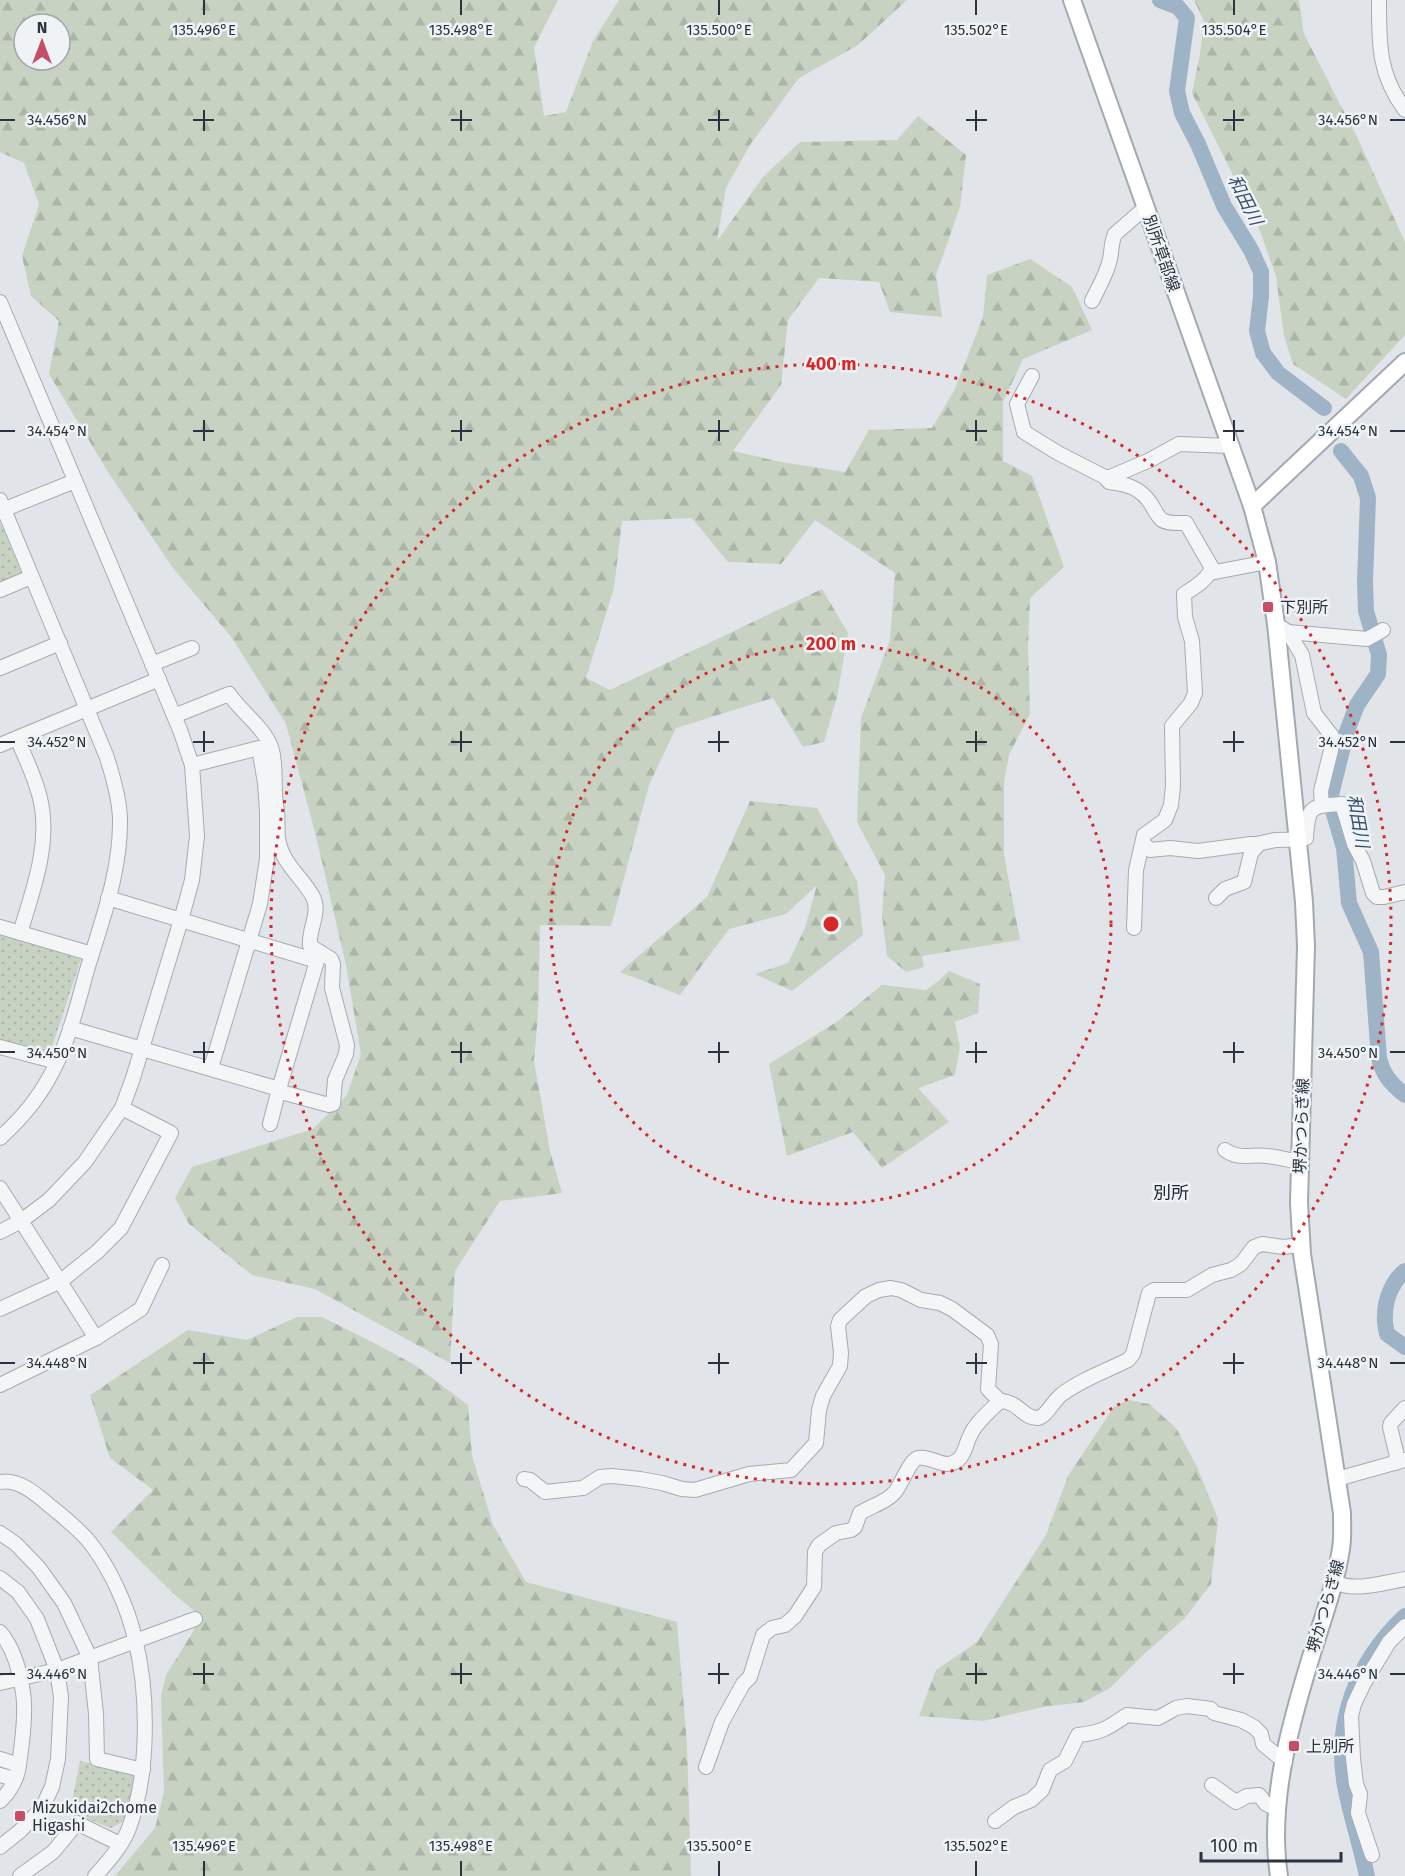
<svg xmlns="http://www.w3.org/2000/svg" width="1405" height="1876" font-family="'Fira Sans','Noto Sans JP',sans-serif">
<defs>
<pattern id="forest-firs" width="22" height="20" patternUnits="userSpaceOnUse" patternTransform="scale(1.5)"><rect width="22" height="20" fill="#c7d2c2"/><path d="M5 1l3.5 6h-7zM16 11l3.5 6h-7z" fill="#abb5a8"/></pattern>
<pattern id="park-dots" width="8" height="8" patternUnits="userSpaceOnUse" patternTransform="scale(1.5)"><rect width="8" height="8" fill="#c7d2c2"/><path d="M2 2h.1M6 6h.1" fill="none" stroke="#abb5a8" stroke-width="1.8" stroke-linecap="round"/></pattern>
</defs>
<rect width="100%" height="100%" fill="#e1e4e9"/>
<g fill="url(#forest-firs)" fill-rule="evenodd">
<path d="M0 0H558L534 47 544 116 566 112 593 41 619 0H907L858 45 799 78 750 145 726 188 717 241 763 177 800 142 897 140 918 116 966 155 960 207 936 275 942 317 890 312 879 282 819 278 788 320 781 385 733 451 781 462 845 472 869 430 932 428 954 391 983 317 987 275 1030 259 1072 287 1092 330 1023 359 1003 402V461L1032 476 1064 567 1030 598 1028 646 1030 714 1009 755 1004 782V855L1020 940 922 956 924 967 906 972 887 956 882 916 885 875 857 822 861 718 890 640 895 573 815 520 781 564 728 562 692 518 622 521 614 588 586 678 610 690 822 589 848 633 837 697 824 742 803 747 773 698 676 728 649 785 611 926 540 925 538 1013 534 1061 550 1151 562 1193 500 1201 455 1271 450 1363 315 1289 252 1275 189 1224 175 1198 192 1167 313 1129 347 1095 361 1054 346 965 316 836 286 724 232 638 173 568 108 472 49 374 59 321 31 296 22 256 39 204 24 163 0 152ZM24 24H60V60H24Z"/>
<path d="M1194 0H1299L1304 34 1358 139 1405 242V335L1346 399 1293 364 1284 336 1276 276 1257 223 1192 93 1200 54 1204 21Z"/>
<path d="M750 801 817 808 857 881 863 935 792 991 755 974 788 963 805 928 817 885 786 914 729 929 680 995 620 972 707 897Z"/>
<path d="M949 971 980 984 978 1013 955 1022 960 1047 955 1075 918 1088 949 1122 882 1168 853 1132 787 1156 769 1064 838 1021 882 985 926 990 937 982Z"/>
<path d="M297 1317H322L374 1343 415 1365 468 1405 472 1456 493 1525 526 1582 677 1622 687 1744 691 1876H115L155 1828 164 1792 161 1696 166 1675 193 1632 198 1614 175 1595 111 1532 153 1490 110 1458 90 1395 188 1330 247 1340Z"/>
<path d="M1128 1400 1149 1404 1176 1428 1197 1467 1218 1519 1211 1584 1184 1619 1143 1655 1110 1688 1084 1702 1043 1707 983 1721 919 1716 936 1670 977 1642 1046 1535 1068 1476 1114 1407Z"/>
</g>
<g fill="url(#park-dots)">
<path d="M0 522 21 571 20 576 0 584Z"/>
<path d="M0 934 81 959 49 1056 0 1041Z"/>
<path d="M80 1761 139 1775 126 1820 111 1828 70 1812Z"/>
</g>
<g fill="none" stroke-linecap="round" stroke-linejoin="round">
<g stroke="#9eb4c6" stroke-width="16">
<path d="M1160 0 1178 7 1187 18 1177 91 1182 113 1198 144 1224 206 1251 250 1261 272V296L1257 331 1263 353 1278 373 1324 408"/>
<path d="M1341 451 1361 476 1368 498 1365 582 1366 611 1379 655 1378 674 1357 705 1346 734 1331 795 1334 814 1344 848 1349 903 1371 952 1379 1058C1383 1075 1391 1084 1405 1095"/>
<path d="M1405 1271C1393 1280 1385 1299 1385 1315 1384 1321 1386 1328 1387 1334L1405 1347"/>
<path d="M1367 1876C1361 1847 1352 1820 1346 1791 1332 1724 1356 1662 1405 1616"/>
</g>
<defs>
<g id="minor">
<path d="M1379 0C1379 43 1378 74 1405 110"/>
<path d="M1092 301C1098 288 1107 274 1110 259 1112 250 1111 242 1115 234L1146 207"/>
<path d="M0 302 180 730 192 765 197 836 192 880 181 920 133 1078 122 1108 85 1162 49 1200 21 1221 0 1232"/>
<path d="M1032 376 1017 404 1024 432 1058 453 1105 477H1110L1150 460 1179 444 1230 446"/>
<path d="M1105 477 1109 482C1127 484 1141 488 1151 504 1154 509 1157 516 1162 520 1168 524 1179 523 1186 523L1212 568C1207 580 1195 587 1184 594L1185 617 1192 641 1195 693 1191 703 1172 726 1173 786 1171 805 1165 820 1144 835 1136 870 1134 928"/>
<path d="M0 500 106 755C113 776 119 796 120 818 121 871 102 920 87 970 77 1006 68 1045 49 1078 36 1102 20 1120 0 1138"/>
<path d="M0 511 75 481"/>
<path d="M1210 573 1267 562"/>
<path d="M0 590 31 577"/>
<path d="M1276 624 1288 632 1302 655 1314 713 1332 736 1333 742 1321 791 1322 805"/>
<path d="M1288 632 1367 639 1383 630"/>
<path d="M152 664 192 648"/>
<path d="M0 668 60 643"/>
<path d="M174 716 229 694C242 713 263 726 271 747 276 761 274 778 275 793 275 799 276 805 277 811 278 820 277 829 278 838 282 865 302 876 313 897 321 913 308 929 310 946L331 959 333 964 332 988 347 1045 346 1054 335 1080 333 1104 329 1105 281 1092 279 1089 270 1124"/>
<path d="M17 738C25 757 35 777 40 798 51 843 33 890 20 933"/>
<path d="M0 745 159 679"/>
<path d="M192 765 259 748 265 783 267 812V859L260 904 211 1068"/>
<path d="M1143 843 1150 850 1170 848 1198 851 1251 844C1260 845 1267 841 1276 840 1286 839 1296 841 1306 838 1308 806 1310 806 1342 804L1354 844 1363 861 1373 893 1377 897H1384L1405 892"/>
<path d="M1216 898 1225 889 1244 882 1251 853 1258 845"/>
<path d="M0 927 92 954"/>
<path d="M70 1028 279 1089 317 961 108 898"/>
<path d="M0 1047 57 1062"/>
<path d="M1225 1150C1238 1160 1252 1154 1267 1156 1278 1157 1289 1160 1300 1162"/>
<path d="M0 1188 96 1338"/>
<path d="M0 1309 61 1281 97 1252 121 1228 171 1133 122 1108"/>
<path d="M0 1385 96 1338 141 1309 162 1265"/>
<path d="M1395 1463 1397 1456 1390 1427 1391 1423 1405 1408"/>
<path d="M524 1479 530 1480 545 1492 583 1488 600 1477 612 1476 640 1479 662 1483 682 1489 695 1490 749 1474 791 1470 816 1443 819 1410 823 1396 840 1366 841 1353 838 1326 840 1320 866 1296 879 1290 891 1288 901 1290 921 1300 940 1303 952 1309 987 1335 991 1344 988 1389 1000 1401"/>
<path d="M1337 1479 1405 1460"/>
<path d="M0 1482C21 1478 40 1498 55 1510 67 1520 82 1532 91 1544 111 1570 128 1608 135 1639 149 1694 149 1775 129 1828 123 1845 108 1862 95 1876"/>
<path d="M0 1533 16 1544 39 1568 64 1603 90 1658 96 1714 97 1759 143 1770"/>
<path d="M0 1578 18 1592 37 1619 57 1670 61 1697 58 1759 52 1787 42 1808 20 1831 0 1847"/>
<path d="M1334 1582C1355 1592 1383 1583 1405 1579"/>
<path d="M0 1632C12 1646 19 1668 22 1687 27 1709 22 1743 19 1765 18 1778 9 1793 0 1801"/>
<path d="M0 1683 57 1670 195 1619"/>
<path d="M0 1759 19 1765"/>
<path d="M706 1767 722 1722 743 1684 750 1677 763 1635 772 1628 785 1625 795 1616 814 1587 815 1552 819 1545 836 1533 851 1530 855 1527 860 1513C871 1506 887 1502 895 1492 901 1485 910 1460 918 1458 932 1455 944 1471 958 1460 966 1453 965 1445 970 1436 975 1423 990 1411 1000 1401 1018 1401 1024 1419 1038 1418 1047 1416 1053 1401 1061 1395 1080 1380 1106 1371 1128 1360L1133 1354 1149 1293 1154 1290H1187L1212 1275 1231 1270 1241 1264 1254 1247 1262 1244 1283 1247 1301 1245"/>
<path d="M0 1775 15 1779"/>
<path d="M1212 1785 1236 1802 1247 1796 1259 1795 1266 1804 1277 1809"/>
<path d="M995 1821 1014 1807 1031 1800 1042 1790 1050 1770 1065 1761 1078 1735C1101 1733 1108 1728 1127 1715L1158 1718 1176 1708 1187 1706 1211 1709 1214 1713 1241 1720 1254 1727 1261 1734 1263 1744 1285 1762"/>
<path d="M1372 1855 1358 1813 1360 1794 1356 1784 1353 1758 1351 1716 1354 1704 1364 1683 1389 1642 1405 1626"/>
<path d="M20 1876 53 1852 77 1823 120 1844"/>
</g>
<g id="major">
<path d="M1072 0 1252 506 1267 562 1276 624 1304 902 1306 946 1299 1203 1302 1254 1342 1513C1342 1525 1343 1537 1341 1549 1335 1587 1321 1623 1310 1660 1289 1729 1268 1804 1279 1876"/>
<path d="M1252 506 1405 362"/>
</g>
</defs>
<use href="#minor" stroke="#a6abb3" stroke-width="16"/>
<use href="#major" stroke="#a1a9b3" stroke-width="20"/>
<use href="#minor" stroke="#f3f5f7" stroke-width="14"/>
<use href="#major" stroke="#fff" stroke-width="16"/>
</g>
<path fill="none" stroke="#2a333f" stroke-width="2" d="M204 0V15M461 0V15M719 0V15M976 0V15M1234 0V15M204 110V131M461 110V131M719 110V131M976 110V131M1234 110V131M0 120H15M193 120H214M451 120H472M708 120H729M966 120H987M1223 120H1244M1390 120H1405M204 420V441M461 420V441M719 420V441M976 420V441M1234 420V441M0 431H15M193 431H214M451 431H472M708 431H729M966 431H987M1223 431H1244M1390 431H1405M204 731V752M461 731V752M719 731V752M976 731V752M1234 731V752M0 742H15M193 742H214M451 742H472M708 742H729M966 742H987M1223 742H1244M1390 742H1405M204 1042V1063M461 1042V1063M719 1042V1063M976 1042V1063M1234 1042V1063M0 1052H15M193 1052H214M451 1052H472M708 1052H729M966 1052H987M1223 1052H1244M1390 1052H1405M204 1353V1374M461 1353V1374M719 1353V1374M976 1353V1374M1234 1353V1374M0 1363H15M193 1363H214M451 1363H472M708 1363H729M966 1363H987M1223 1363H1244M1390 1363H1405M204 1663V1684M461 1663V1684M719 1663V1684M976 1663V1684M1234 1663V1684M0 1674H15M193 1674H214M451 1674H472M708 1674H729M966 1674H987M1223 1674H1244M1390 1674H1405M204 1861V1876M461 1861V1876M719 1861V1876M976 1861V1876"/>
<g fill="none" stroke="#d62828" stroke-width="3" stroke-dasharray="3 6">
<circle cx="831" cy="924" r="280"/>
<circle cx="831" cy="924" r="560"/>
</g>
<g fill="#c54e66" stroke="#f0f3f6" stroke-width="2">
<rect x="1262" y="601" width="12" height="12" rx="3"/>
<rect x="1288" y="1740" width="12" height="12" rx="3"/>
<rect x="14" y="1810" width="12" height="12" rx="3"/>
</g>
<g text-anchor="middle" stroke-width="5" stroke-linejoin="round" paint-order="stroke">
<g font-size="16" fill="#2a333f" stroke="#f0f3f6">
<text transform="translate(1162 253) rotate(71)" y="6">別所草部線</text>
<text transform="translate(1301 1126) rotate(-88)" y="6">堺かつらぎ線</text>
<text transform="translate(1325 1606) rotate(-74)" y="6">堺かつらぎ線</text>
</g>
<g font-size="16" fill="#2a333f" stroke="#f0f3f6" text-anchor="start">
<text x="1280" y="613">下別所</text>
<text x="1306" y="1752">上別所</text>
<text x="32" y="1813">Mizukidai2chome<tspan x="32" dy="18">Higashi</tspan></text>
</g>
<g font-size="18" font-style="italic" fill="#375370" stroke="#f0f3f6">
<text transform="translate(1245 200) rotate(63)" y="6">和田川</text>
<text transform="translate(1358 821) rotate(80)" y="6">和田川</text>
</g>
<g font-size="18" fill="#1c2430" stroke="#f0f3f6">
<text x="1171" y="1199">別所</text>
</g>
</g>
<g font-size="15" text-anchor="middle" fill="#2a333f" stroke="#f0f3f6" stroke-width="5" stroke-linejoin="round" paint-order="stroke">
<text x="204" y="35">135.496°E</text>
<text x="461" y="35">135.498°E</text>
<text x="719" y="35">135.500°E</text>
<text x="976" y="35">135.502°E</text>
<text x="1234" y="35">135.504°E</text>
<text x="57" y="125">34.456°N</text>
<text x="1348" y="125">34.456°N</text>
<text x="57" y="436">34.454°N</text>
<text x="1348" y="436">34.454°N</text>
<text x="57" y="747">34.452°N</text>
<text x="1348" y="747">34.452°N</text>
<text x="57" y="1058">34.450°N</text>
<text x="1348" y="1058">34.450°N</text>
<text x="57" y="1368">34.448°N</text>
<text x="1348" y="1368">34.448°N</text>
<text x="57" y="1679">34.446°N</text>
<text x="1348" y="1679">34.446°N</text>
<text x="204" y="1851">135.496°E</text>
<text x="461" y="1851">135.498°E</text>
<text x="719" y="1851">135.500°E</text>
<text x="976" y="1851">135.502°E</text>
</g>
<circle cx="831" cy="924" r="9" fill="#d62828" stroke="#f0f3f6" stroke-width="3"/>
<g font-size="18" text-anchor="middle" font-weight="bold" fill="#d62828" stroke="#f0f3f6" stroke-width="5" stroke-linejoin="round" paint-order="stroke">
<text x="831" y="370">400 m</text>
<text x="831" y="650">200 m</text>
</g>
<g transform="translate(42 42)"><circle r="28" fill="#f0f3f6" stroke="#a1a6ad" stroke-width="1.5"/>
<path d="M0-4.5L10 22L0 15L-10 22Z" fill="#c54e66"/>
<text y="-9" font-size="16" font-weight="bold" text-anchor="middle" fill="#2a333f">N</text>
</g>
<path d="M1201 1852v9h140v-9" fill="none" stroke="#2a333f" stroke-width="3"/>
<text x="1210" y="1852" font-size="18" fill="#2a333f" stroke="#f0f3f6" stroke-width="4.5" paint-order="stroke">100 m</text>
</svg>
